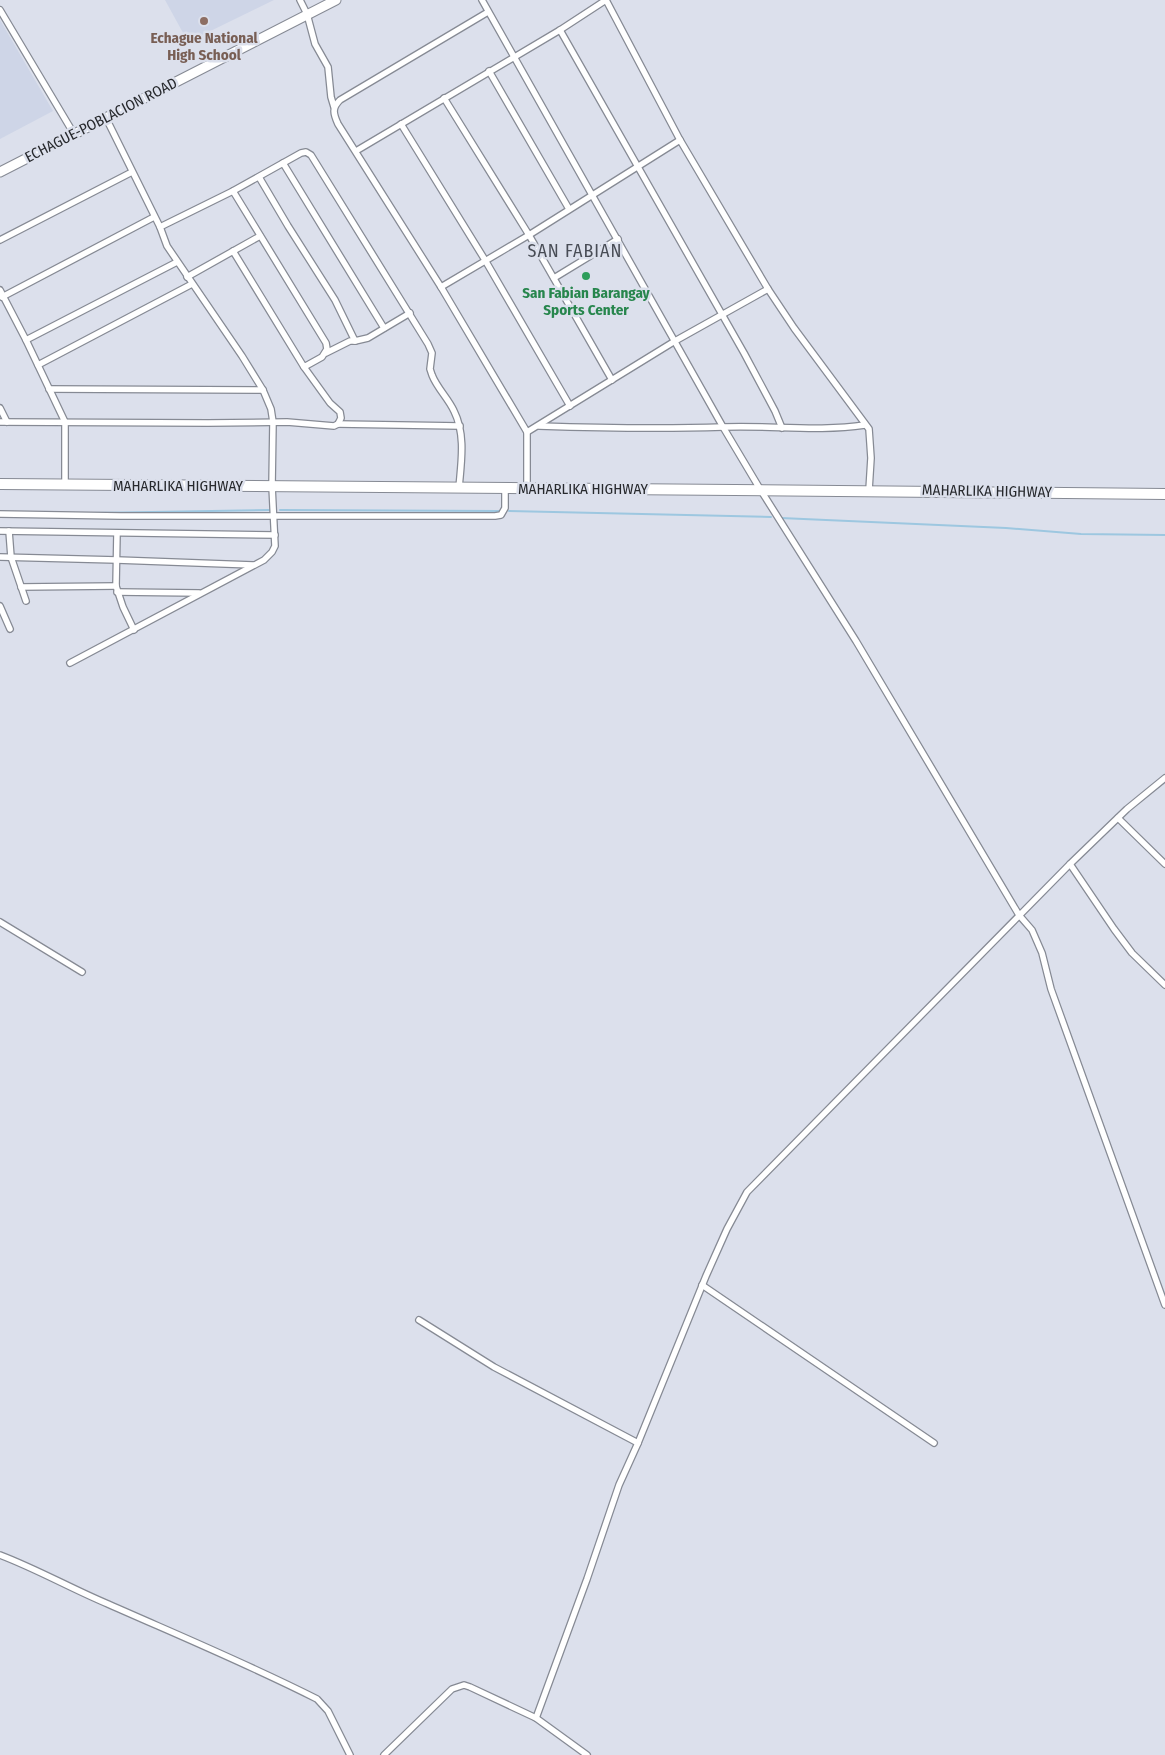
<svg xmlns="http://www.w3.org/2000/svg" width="1165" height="1755" font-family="'Fira Sans Condensed',sans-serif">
<rect width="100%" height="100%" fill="#dce0ec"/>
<g fill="#ced5e7">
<path d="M165 0H274L188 42Z"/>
<path d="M0 20 53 111 0 139Z"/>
</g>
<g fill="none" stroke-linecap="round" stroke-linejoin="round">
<g stroke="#9dc7e0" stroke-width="2">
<path d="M280 510 499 511"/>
<path d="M509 511 771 517"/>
<path d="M92 513 269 510"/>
<path d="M781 518 1006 528 1081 534 1165 535"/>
</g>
<defs>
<g id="minor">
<path d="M300 0 307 14 315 44 328 67 331 97 334 107"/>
<path d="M482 0 723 427 760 489 856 641 1019 915 1032 930 1042 953 1051 989 1165 1305"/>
<path d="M606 0 680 140 768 289 794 328 869 429 871 458 869 490"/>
<path d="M0 10 74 134"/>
<path d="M488 12 340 100C332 108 333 113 338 124L441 287 527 432V489"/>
<path d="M560 30 744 353 775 411 782 428"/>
<path d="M489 71 569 209"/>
<path d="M444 98 529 235 612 380"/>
<path d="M401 124 485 260 570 406"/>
<path d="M356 151 560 30 606 0"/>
<path d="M283 163 384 328"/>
<path d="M259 177 288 226 335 300 355 341 368 338 410 313"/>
<path d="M233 191 326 343 327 349 322 357 304 367 233 251"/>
<path d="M160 227 233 191 301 153 306 152 311 155 428 344 432 353 430 369 432 375C437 388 448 398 454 411 466 435 461 463 459 488"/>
<path d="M0 240 132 172"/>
<path d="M187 277 260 236"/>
<path d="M554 278 618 239"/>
<path d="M441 287 529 235 680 140"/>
<path d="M0 290 26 340 65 422V485"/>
<path d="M2 297 154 217"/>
<path d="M26 340 177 262"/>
<path d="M326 353 350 341H355"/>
<path d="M38 365 192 284"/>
<path d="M49 389 263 390"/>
<path d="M0 408 7 422"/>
<path d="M0 422 208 423 287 422 334 426 338 424 341 418 340 412 330 403 304 367"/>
<path d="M338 424 460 426"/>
<path d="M539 426C601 428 662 429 723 427 770 425 818 432 865 425"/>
<path d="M527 432 675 341 768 289"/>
<path d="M0 514 121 516H495L501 515 505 508V488"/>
<path d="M0 531 275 535"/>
<path d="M9 531 11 557 26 601"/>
<path d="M117 533 116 586 123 607 134 630"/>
<path d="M0 557 117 560 253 565"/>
<path d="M21 587 116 586"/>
<path d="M117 592 199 593"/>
<path d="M0 606 10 629"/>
<path d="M70 663 264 560 272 552 275 546 272 486 273 422 271 409 263 390 242 356 167 246 160 227 106 118"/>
<path d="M1118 818 1165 864"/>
<path d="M1070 864 1114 929 1132 953 1165 985"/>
<path d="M0 922 82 972"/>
<path d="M702 1285 934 1443"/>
<path d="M419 1320 494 1367 638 1443"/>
<path d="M0 1555C37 1569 72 1589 108 1604 178 1635 248 1664 317 1699L328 1711 350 1755"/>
<path d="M536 1718 587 1579 619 1485 638 1443 706 1276 727 1229 747 1192 1070 864 1127 809 1165 778"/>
<path d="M384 1755 452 1689 464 1685 470 1687 536 1718 587 1755"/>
</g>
<path id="secondary" d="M0 172 336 0"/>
<path id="trunk" d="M0 484C388 489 777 488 1165 494"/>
</defs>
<use href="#minor" stroke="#868a94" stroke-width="8"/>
<use href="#secondary" stroke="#868a94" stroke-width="11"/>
<use href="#trunk" stroke="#868a94" stroke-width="12"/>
<use href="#minor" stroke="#fff" stroke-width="5.5"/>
<use href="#secondary" stroke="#fff" stroke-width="9"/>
<use href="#trunk" stroke="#fff" stroke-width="10"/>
</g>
<circle fill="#8d6e63" stroke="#dce0ec" stroke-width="2" cx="204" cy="21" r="5"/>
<circle fill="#2e9e5b" stroke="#dce0ec" stroke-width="2" cx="586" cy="276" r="5"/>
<g text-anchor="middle" stroke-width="5" stroke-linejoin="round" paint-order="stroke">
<g font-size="15" font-weight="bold" fill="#785e54" stroke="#dce0ec">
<text x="204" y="43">Echague National<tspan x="204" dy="17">High School</tspan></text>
</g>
<g font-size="15" fill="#27292d" stroke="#dce0ec">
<text transform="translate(101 120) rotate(-27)" y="5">ECHAGUE-POBLACION ROAD</text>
<text x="178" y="491">MAHARLIKA HIGHWAY</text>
<text x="583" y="494">MAHARLIKA HIGHWAY</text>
<text transform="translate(987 491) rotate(1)" y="5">MAHARLIKA HIGHWAY</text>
</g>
<g font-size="15" font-weight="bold" fill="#27864d" stroke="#dce0ec">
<text x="586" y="298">San Fabian Barangay<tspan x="586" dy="17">Sports Center</tspan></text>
</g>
<g font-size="18" letter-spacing="1" fill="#484c55" stroke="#dce0ec">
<text x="575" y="257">SAN FABIAN</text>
</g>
</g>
</svg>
